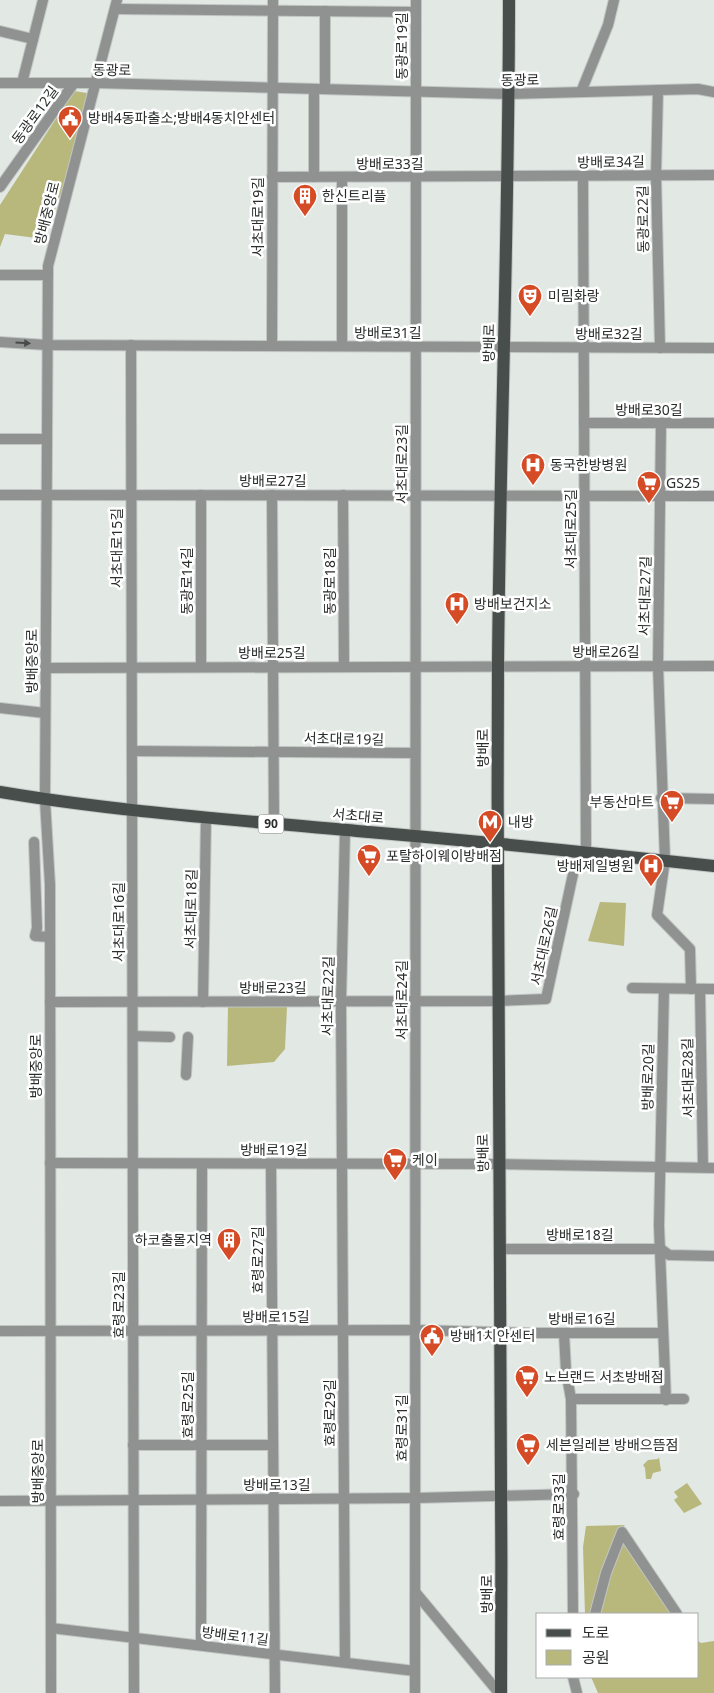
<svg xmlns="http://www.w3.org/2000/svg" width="714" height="1693" font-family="'Noto Sans','Noto Sans KR',sans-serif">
<rect width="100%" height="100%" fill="#e2e8e4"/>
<g fill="#b8b87d">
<path d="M74 91 93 94 76 153 44 239 5 234 0 247V205Z"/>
<path d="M600 902 626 903 624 946 588 941Z"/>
<path d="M228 1006 287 1007 285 1049 274 1062 227 1066Z"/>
<path d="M659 1457 661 1471 653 1473 651 1479H646L645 1468 643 1465 648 1460 658 1459Z"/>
<path d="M687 1483 702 1504 684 1513 674 1500 678 1497 674 1492Z"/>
<path d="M625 1525 618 1532 594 1614H585L583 1547 586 1526Z"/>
<path d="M622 1537 675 1614H601L607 1573Z"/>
<path d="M698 1641 701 1643 714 1641V1693H598L591 1677H698Z"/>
</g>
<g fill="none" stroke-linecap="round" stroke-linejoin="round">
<defs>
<g id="minor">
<path d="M115 9 416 12"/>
<path d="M0 31 33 39"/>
<path d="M0 83H96L509 94 698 89 714 92"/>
<path d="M22 83 43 0"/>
<path d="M325 89V11"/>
<path d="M658 90 656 175 660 348"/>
<path d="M581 92 608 25 614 0"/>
<path d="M583 176 586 852"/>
<path d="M272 177 714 175"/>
<path d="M314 177V89"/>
<path d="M342 177V346"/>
<path d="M0 187 74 83"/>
<path d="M0 275H48"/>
<path d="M0 342 47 345 714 348"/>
<path d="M131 345 134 1693"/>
<path d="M272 346 273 0"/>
<path d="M584 423H714"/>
<path d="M661 423 658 666 665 860 657 915 690 949 691 989"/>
<path d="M0 439H46"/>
<path d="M0 495 714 496"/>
<path d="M272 495 274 824"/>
<path d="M343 495 344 666"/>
<path d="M201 667V495"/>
<path d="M45 668 714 666"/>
<path d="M0 708 45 713"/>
<path d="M132 751 415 753"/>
<path d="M661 798 714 799"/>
<path d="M345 830 341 1002 345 1662"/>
<path d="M34 842 37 928 35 936 50 937"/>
<path d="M632 988 714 989"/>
<path d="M664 989 659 1226 666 1400"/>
<path d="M700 989 703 1167"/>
<path d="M50 1002 497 1001 546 999 578 851"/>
<path d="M203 1002 206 817"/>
<path d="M133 1036 170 1037"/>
<path d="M186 1075 188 1037"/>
<path d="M50 1163 498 1164 714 1168"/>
<path d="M271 1165 275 1693"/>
<path d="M499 1249H661L669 1255 714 1256"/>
<path d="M0 1331 416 1330 529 1333H663"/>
<path d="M564 1333 566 1371 571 1399 573 1614"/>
<path d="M571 1399H684"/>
<path d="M133 1445H273"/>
<path d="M0 1501 416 1498 574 1494"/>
<path d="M416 1593 499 1693"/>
<path d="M595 1614 606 1573 622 1532 677 1614"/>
<path d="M51 1628 415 1671"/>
<path d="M201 1645 202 1164"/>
<path d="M573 1677 577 1693"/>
<path d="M51 1693 50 885 45 800 48 266 117 0"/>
<path d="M415 1693 416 0"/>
</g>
<g id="major">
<path d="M0 792C118 812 238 820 357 831 476 841 595 853 714 866"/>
<path d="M501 1693C503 1350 496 1007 498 664 500 442 509 221 509 0"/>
</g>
</defs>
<use href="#minor" stroke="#c1c6c3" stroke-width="12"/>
<use href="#major" stroke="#c1c6c3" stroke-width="14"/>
<use href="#minor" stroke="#8f9291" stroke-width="10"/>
<use href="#major" stroke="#484e4c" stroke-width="12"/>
</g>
<defs><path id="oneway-solid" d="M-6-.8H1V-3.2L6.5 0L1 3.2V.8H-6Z" transform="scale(1.25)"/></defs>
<use fill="#484b4a" href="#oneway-solid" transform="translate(23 343) rotate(3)"/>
<defs>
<symbol id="civic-pin" viewBox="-11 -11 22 30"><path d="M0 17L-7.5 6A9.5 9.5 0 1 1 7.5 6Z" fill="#d54b25" stroke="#fff"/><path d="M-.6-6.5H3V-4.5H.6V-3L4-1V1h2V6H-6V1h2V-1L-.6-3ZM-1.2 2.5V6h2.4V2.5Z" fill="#fff"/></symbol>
<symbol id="building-pin" viewBox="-11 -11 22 30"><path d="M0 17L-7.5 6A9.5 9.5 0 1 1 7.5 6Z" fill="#d54b25" stroke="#fff"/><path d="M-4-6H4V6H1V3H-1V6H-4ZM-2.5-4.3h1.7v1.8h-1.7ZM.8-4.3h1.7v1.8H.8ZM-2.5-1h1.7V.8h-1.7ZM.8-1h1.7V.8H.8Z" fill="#fff"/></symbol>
<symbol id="theatre-pin" viewBox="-11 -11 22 30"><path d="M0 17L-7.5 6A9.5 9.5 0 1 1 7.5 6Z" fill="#d54b25" stroke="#fff"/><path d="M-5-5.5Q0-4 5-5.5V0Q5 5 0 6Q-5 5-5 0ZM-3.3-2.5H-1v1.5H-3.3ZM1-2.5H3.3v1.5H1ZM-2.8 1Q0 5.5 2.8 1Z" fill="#fff"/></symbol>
<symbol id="hospital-pin" viewBox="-11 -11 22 30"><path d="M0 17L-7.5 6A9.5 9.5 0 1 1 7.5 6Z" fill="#d54b25" stroke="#fff"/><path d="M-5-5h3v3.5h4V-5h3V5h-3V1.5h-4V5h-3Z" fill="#fff"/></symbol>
<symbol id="supermarket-pin" viewBox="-11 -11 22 30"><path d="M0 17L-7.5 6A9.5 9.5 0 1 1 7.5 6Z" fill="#d54b25" stroke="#fff"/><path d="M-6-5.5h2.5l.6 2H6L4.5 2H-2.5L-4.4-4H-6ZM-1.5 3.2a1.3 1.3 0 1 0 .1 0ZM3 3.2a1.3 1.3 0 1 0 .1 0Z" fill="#fff"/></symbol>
<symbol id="metro-pin" viewBox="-11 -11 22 30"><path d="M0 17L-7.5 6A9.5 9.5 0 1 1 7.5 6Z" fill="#d54b25" stroke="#fff"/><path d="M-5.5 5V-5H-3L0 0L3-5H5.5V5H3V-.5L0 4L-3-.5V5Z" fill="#fff"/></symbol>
</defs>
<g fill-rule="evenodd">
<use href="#civic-pin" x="56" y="104" width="28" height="38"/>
<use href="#building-pin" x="291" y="182" width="28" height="38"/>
<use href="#theatre-pin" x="516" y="282" width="28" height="38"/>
<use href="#hospital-pin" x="519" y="451" width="28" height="38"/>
<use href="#supermarket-pin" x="635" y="469" width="28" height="38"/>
<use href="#hospital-pin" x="443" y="590" width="28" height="38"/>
<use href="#supermarket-pin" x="658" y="788" width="28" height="38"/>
<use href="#metro-pin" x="476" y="808" width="28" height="38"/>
<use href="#supermarket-pin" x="355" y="842" width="28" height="38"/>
<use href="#hospital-pin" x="637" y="852" width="28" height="38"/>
<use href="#supermarket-pin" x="381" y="1146" width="28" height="38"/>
<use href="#building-pin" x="215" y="1226" width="28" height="38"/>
<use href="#civic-pin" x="418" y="1322" width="28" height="38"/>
<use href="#supermarket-pin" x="513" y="1363" width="28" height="38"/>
<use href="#supermarket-pin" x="514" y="1431" width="28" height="38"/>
</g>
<g text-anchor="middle" stroke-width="5" stroke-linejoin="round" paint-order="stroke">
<rect fill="#fff" stroke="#6a6c6b" stroke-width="1" x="258.5" y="814.5" width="25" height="19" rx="4"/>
<g font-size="12" font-weight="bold" fill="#2a2d2b">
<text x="271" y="828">90</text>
</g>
<g font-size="14" fill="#2a2d2b" stroke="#fff">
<text transform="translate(402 46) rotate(-90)" y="5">동광로19길</text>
<text transform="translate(112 70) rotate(1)" y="5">동광로</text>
<text transform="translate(520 80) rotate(-1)" y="5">동광로</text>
<text transform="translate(35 115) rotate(-54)" y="5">동광로12길</text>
<text transform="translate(611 162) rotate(-1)" y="5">방배로34길</text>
<text x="390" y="169">방배로33길</text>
<text transform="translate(47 213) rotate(-76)" y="5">방배중앙로</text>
<text transform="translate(258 217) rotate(-90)" y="5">서초대로19길</text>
<text transform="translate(643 219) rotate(-91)" y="5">동광로22길</text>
<text x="388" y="338">방배로31길</text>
<text x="609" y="339">방배로32길</text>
<text transform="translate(489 343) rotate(-89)" y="5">방배로</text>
<text x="649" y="415">방배로30길</text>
<text transform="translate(402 464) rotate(-90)" y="5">서초대로23길</text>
<text x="273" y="486">방배로27길</text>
<text transform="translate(571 529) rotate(-90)" y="5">서초대로25길</text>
<text transform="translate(117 548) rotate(-90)" y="5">서초대로15길</text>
<text transform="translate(187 581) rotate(-90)" y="5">동광로14길</text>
<text transform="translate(330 581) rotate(-90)" y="5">동광로18길</text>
<text transform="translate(645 596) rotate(-89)" y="5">서초대로27길</text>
<text x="606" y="657">방배로26길</text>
<text x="272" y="658">방배로25길</text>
<text transform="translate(32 661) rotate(-90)" y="5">방배중앙로</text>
<text transform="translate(344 739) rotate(1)" y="5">서초대로19길</text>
<text transform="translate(483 748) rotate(-90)" y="5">방배로</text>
<text transform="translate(358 816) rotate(5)" y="5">서초대로</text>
<text transform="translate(191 909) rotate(-89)" y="5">서초대로18길</text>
<text transform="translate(119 922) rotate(-90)" y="5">서초대로16길</text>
<text transform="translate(544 946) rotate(-78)" y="5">서초대로26길</text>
<text x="273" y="993">방배로23길</text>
<text transform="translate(328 996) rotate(-89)" y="5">서초대로22길</text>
<text transform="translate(402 1000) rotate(-90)" y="5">서초대로24길</text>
<text transform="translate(36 1066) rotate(-90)" y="5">방배중앙로</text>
<text transform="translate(648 1077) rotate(-89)" y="5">방배로20길</text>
<text transform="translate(688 1078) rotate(-91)" y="5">서초대로28길</text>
<text x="274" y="1155">방배로19길</text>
<text transform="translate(483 1153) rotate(-91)" y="5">방배로</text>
<text x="580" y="1240">방배로18길</text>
<text transform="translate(258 1260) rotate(-90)" y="5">효령로27길</text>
<text transform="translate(119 1305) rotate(-90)" y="5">효령로23길</text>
<text x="276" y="1322">방배로15길</text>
<text x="582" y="1324">방배로16길</text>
<text transform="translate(188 1405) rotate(-90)" y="5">효령로25길</text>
<text transform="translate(330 1413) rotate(-90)" y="5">효령로29길</text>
<text transform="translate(402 1428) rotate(-90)" y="5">효령로31길</text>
<text transform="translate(38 1471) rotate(-90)" y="5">방배중앙로</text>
<text x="277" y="1490">방배로13길</text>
<text transform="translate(559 1507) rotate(-90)" y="5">효령로33길</text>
<text transform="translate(487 1594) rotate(-90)" y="5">방배로</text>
<text transform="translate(235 1636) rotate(7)" y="5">방배로11길</text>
</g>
<g font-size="14" fill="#2a2d2b" stroke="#fff" text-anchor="start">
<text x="88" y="123">방배4동파출소;방배4동치안센터</text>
<text x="322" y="201">한신트리플</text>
<text x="548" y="301">미림화랑</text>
<text x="550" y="470">동국한방병원</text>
<text x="666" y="488">GS25</text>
<text x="474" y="609">방배보건지소</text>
<text x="654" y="807" text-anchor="end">부동산마트</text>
<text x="508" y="827">내방</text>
<text x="386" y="861">포탈하이웨이방배점</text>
<text x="634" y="871" text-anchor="end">방배제일병원</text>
<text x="412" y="1165">케이</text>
<text x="212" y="1245" text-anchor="end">하코출몰지역</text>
<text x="450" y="1341">방배1치안센터</text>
<text x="544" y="1382">노브랜드 서초방배점</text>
<text x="546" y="1450">세븐일레븐 방배으뜸점</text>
</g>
</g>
<rect x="536" y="1613" width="162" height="65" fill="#ffffff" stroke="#aaabaa"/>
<rect x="546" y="1629" width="25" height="8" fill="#484e4c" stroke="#aaabaa"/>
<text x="582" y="1638" font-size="15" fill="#2a2d2b">도로</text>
<rect x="546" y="1650" width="25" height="15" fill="#b8b87d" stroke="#aaabaa"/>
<text x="582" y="1663" font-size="15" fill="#2a2d2b">공원</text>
</svg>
